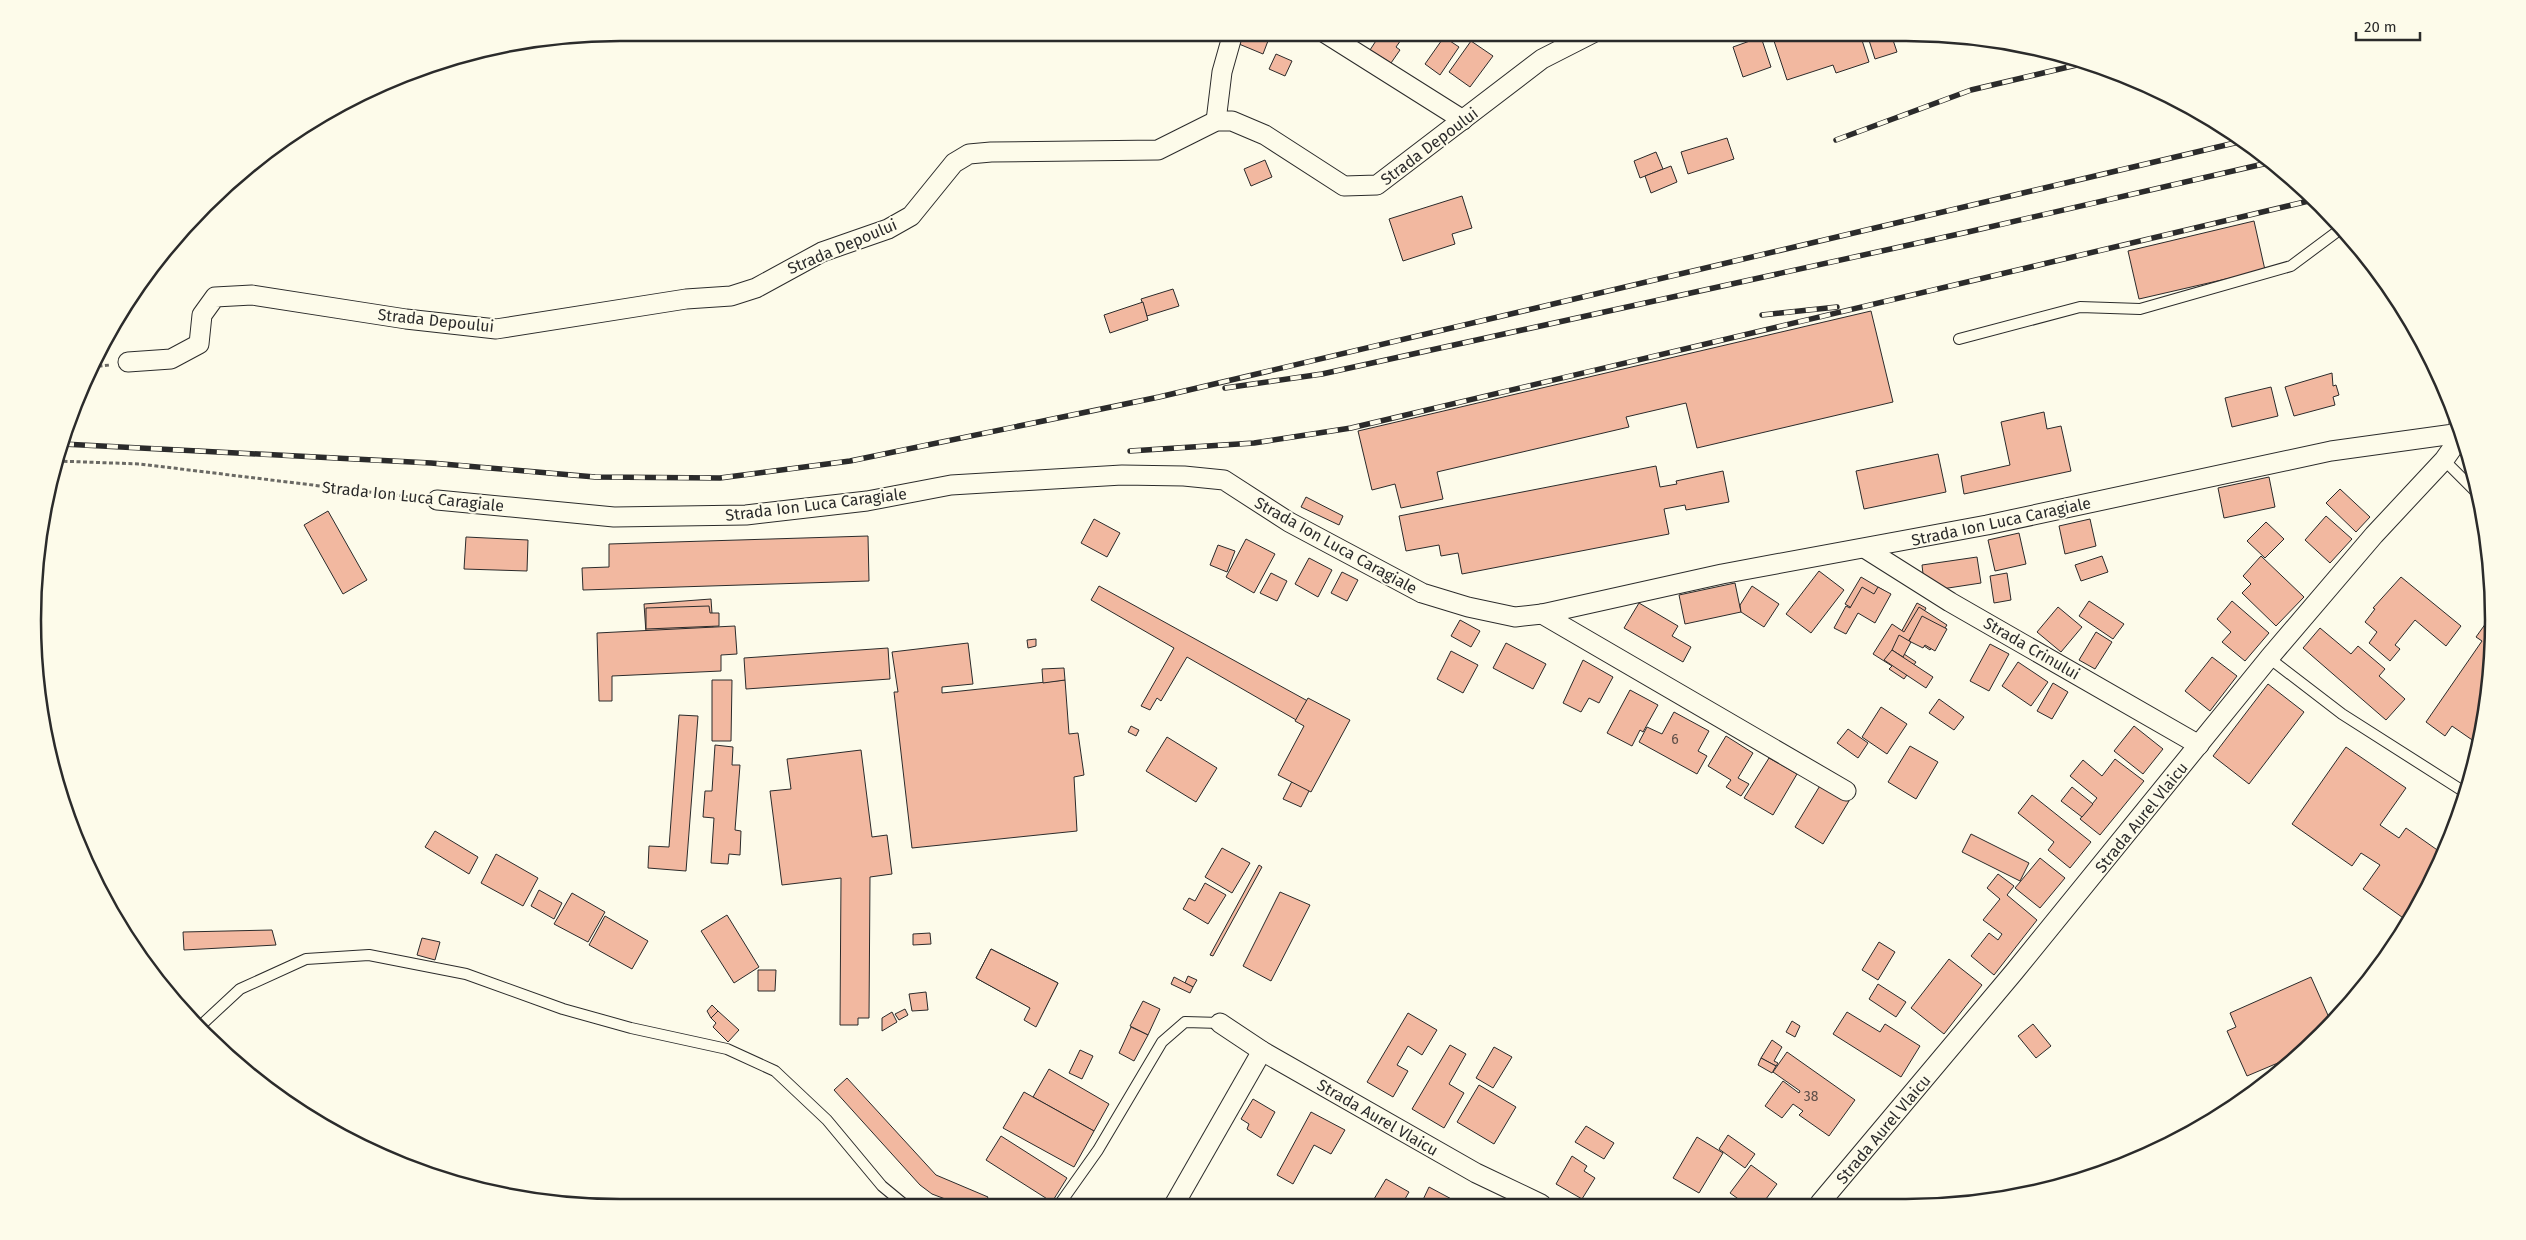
<svg xmlns="http://www.w3.org/2000/svg" width="2526" height="1240" font-family="'Fira Sans',sans-serif">
<rect width="100%" height="100%" fill="#fdfbea"/>
<g fill="#f2b8a0" stroke="#2b2b2b">
<path d="M1243 33H1271L1263 54 1239 44Z"/>
<path d="M1381 33H1398L1403 37 1396 47 1400 50 1391 63 1370 50Z"/>
<path d="M1787 34H1860L1869 62 1836 73 1833 65 1787 80 1773 38Z"/>
<path d="M1867 34H1891L1897 52 1875 59Z"/>
<path d="M1935 34H1944L1956 36 1938 42Z"/>
<path d="M1444 37 1459 47 1440 75 1425 64Z"/>
<path d="M1761 37 1771 67 1743 77 1733 47Z"/>
<path d="M1471 41 1493 56 1470 87 1449 72Z"/>
<path d="M2050 51 2058 52 2068 56 2053 60Z"/>
<path d="M1276 54 1292 61 1285 76 1269 69Z"/>
<path d="M1727 138 1734 159 1688 174 1681 152Z"/>
<path d="M1656 152 1663 169 1640 178 1634 161Z"/>
<path d="M1265 160 1272 177 1251 186 1244 169Z"/>
<path d="M1671 166 1677 182 1651 193 1645 176Z"/>
<path d="M1462 196 1472 228 1452 234 1455 244 1403 261 1389 219Z"/>
<path d="M2254 221 2265 270 2139 299 2128 251Z"/>
<path d="M1173 289 1179 306 1147 316 1141 299Z"/>
<path d="M1143 302 1148 320 1110 333 1104 315Z"/>
<path d="M1871 311 1893 402 1697 448 1686 403 1626 417 1629 427 1437 472 1443 499 1401 508 1395 484 1372 490 1358 431Z"/>
<path d="M2332 373 2333 386 2336 385 2339 395 2333 397 2335 405 2294 416 2285 387Z"/>
<path d="M2271 387 2278 416 2232 427 2225 398Z"/>
<path d="M2044 412 2047 429 2061 426 2071 471 1964 494 1961 476 2010 465 2001 422Z"/>
<path d="M1938 454 1946 492 1864 509 1856 471Z"/>
<path d="M1656 466 1660 487 1677 484 1676 481 1723 471 1729 502 1686 510 1685 505 1664 509 1669 534 1462 574 1458 553 1441 556 1439 545 1406 551 1399 516Z"/>
<path d="M2269 477 2275 507 2224 518 2218 488Z"/>
<path d="M2340 489 2370 517 2356 532 2326 503Z"/>
<path d="M1306 497 1343 516 1339 525 1301 507Z"/>
<path d="M328 511 367 580 343 594 304 525Z"/>
<path d="M2326 516 2352 539 2330 563 2305 540Z"/>
<path d="M1094 519 1120 533 1107 557 1081 543Z"/>
<path d="M2090 519 2096 546 2065 554 2059 526Z"/>
<path d="M2266 522 2284 539 2265 558 2247 541Z"/>
<path d="M2019 533 2026 564 1995 571 1988 540Z"/>
<path d="M868 536 869 581 583 590 582 568 609 567V544Z"/>
<path d="M466 537 528 540 527 571 464 569Z"/>
<path d="M1246 539 1275 554 1254 593 1226 577Z"/>
<path d="M1218 545 1235 551 1227 572 1210 565Z"/>
<path d="M2102 556 2108 572 2081 581 2075 565Z"/>
<path d="M2261 556 2304 597 2276 626 2242 593 2251 584 2243 576Z"/>
<path d="M1977 557 1981 583 1935 590 1924 583 1922 565Z"/>
<path d="M1309 558 1332 570 1318 597 1295 584Z"/>
<path d="M1819 571 1844 590 1811 633 1786 614Z"/>
<path d="M1342 572 1358 580 1347 601 1331 593Z"/>
<path d="M1271 573 1287 581 1277 601 1260 593Z"/>
<path d="M2007 573 2011 600 1994 603 1990 576Z"/>
<path d="M1861 577 1888 593 1872 620 1845 604Z"/>
<path d="M2401 577 2461 626 2446 646 2415 620 2395 645 2400 649 2390 661 2369 643 2377 632 2365 622 2375 609 2373 608Z"/>
<path d="M1735 583 1741 612 1685 624 1679 595Z"/>
<path d="M1099 586 1344 721 1301 807 1283 799 1317 732 1187 657 1161 701 1157 698 1150 710 1141 706 1174 648 1091 600Z"/>
<path d="M1752 586 1779 604 1764 627 1741 612 1740 605Z"/>
<path d="M1862 587 1874 594 1878 587 1891 594 1875 623 1858 613 1846 634 1834 628 1846 606 1850 608Z"/>
<path d="M711 599 713 628 646 633 644 604Z"/>
<path d="M2089 601 2124 624 2113 639 2079 616Z"/>
<path d="M2232 601 2269 633 2245 661 2222 642 2231 632 2217 619Z"/>
<path d="M1639 603 1678 626 1672 636 1691 647 1683 662 1624 628Z"/>
<path d="M1917 603 1926 608 1909 641 1899 636Z"/>
<path d="M709 606 710 613H719V626L646 629V608Z"/>
<path d="M1919 607 1947 625 1930 650 1911 637 1901 652 1916 662 1904 679 1889 669 1892 666 1873 654 1892 624 1904 632Z"/>
<path d="M2058 607 2082 627 2061 652 2037 632Z"/>
<path d="M1922 616 1947 629 1935 651 1925 645 1923 648 1909 641Z"/>
<path d="M2491 616 2492 658 2478 744 2452 726 2445 736 2426 722 2482 641 2476 637Z"/>
<path d="M1460 620 1480 631 1471 647 1451 636Z"/>
<path d="M735 626 737 654 721 655V671L612 676V701H599L597 633Z"/>
<path d="M2320 628 2351 654 2358 646 2385 669 2379 676 2405 699 2386 720 2303 648Z"/>
<path d="M2096 632 2112 642 2095 669 2079 660Z"/>
<path d="M1899 635 1911 642 1903 657 1892 650Z"/>
<path d="M1036 639V646L1028 648 1027 640Z"/>
<path d="M968 643 973 684 942 687V693L1065 680 1069 734 1078 733 1084 775 1074 777 1077 831 912 848 894 692H898L892 652Z"/>
<path d="M1506 643 1546 664 1533 689 1493 668Z"/>
<path d="M1990 644 2009 654 1989 691 1970 681Z"/>
<path d="M888 648 890 679 746 689 744 658Z"/>
<path d="M1892 650 1933 677 1926 688 1884 660Z"/>
<path d="M1451 651 1478 665 1463 693 1437 679Z"/>
<path d="M2212 657 2237 676 2210 711 2185 691Z"/>
<path d="M1583 660 1613 677 1599 703 1589 698 1581 712 1563 703Z"/>
<path d="M2018 662 2048 682 2031 706 2002 686Z"/>
<path d="M1064 668 1065 680 1043 683 1042 669Z"/>
<path d="M712 680H732L731 741H712Z"/>
<path d="M2053 683 2068 692 2052 719 2037 711Z"/>
<path d="M2268 684 2304 712 2249 784 2213 756Z"/>
<path d="M1630 690 1658 705 1643 732 1640 730 1632 746 1607 733Z"/>
<path d="M1308 698 1350 720 1311 792 1278 775 1304 726 1295 721Z"/>
<path d="M1939 699 1964 717 1954 730 1929 713Z"/>
<path d="M1881 707 1907 724 1887 754 1862 737Z"/>
<path d="M1674 712 1709 731 1698 751 1707 756 1697 774 1639 742 1647 727 1662 734Z"/>
<path d="M679 715 698 716 686 871 648 868 649 846 669 847Z"/>
<path d="M1131 726 1139 730 1136 736 1128 732Z"/>
<path d="M2134 726 2163 749 2143 774 2114 751Z"/>
<path d="M1848 729 1868 743 1858 758 1837 743Z"/>
<path d="M1726 736 1753 753 1738 778 1749 784 1741 796 1726 787 1731 780 1708 766Z"/>
<path d="M1167 737 1217 768 1196 802 1146 771Z"/>
<path d="M715 745 733 747 732 765H740L735 830 741 831 740 855 729 854 728 864 711 863 714 818 703 817 705 791H712Z"/>
<path d="M1910 746 1938 762 1916 799 1888 782Z"/>
<path d="M2346 747 2406 788 2380 825 2399 838 2406 828 2443 854 2433 880 2406 920 2363 889 2380 865 2361 853 2352 866 2292 824Z"/>
<path d="M861 750 872 837 887 835 892 874 870 877 869 1018H858V1025H840L841 878 782 885 770 791 791 789 787 759Z"/>
<path d="M1769 758 1797 774 1773 815 1744 798Z"/>
<path d="M2115 759 2144 781 2100 835 2080 819 2097 798 2070 776 2083 760 2102 776Z"/>
<path d="M1821 784 1849 801 1823 844 1795 827Z"/>
<path d="M2072 787 2093 804 2082 817 2061 801Z"/>
<path d="M2032 795 2091 842 2070 868 2048 850 2054 842 2018 813Z"/>
<path d="M435 831 478 857 469 874 425 847Z"/>
<path d="M1971 834 2029 863 2020 881 1962 852Z"/>
<path d="M1222 848 1250 863 1232 893 1205 877Z"/>
<path d="M496 854 538 878 523 906 481 883Z"/>
<path d="M2040 858 2065 878 2040 908 2015 888Z"/>
<path d="M1259 865 1262 867 1213 956 1210 955Z"/>
<path d="M1998 874 2014 886 2007 895 2037 920 1994 975 1971 956 1989 933 1998 940 2002 934 1983 920 2000 899 1987 888Z"/>
<path d="M1205 883 1226 895 1208 924 1183 909 1189 898 1195 901Z"/>
<path d="M539 890 562 903 554 919 531 906Z"/>
<path d="M1280 892 1310 905 1271 981 1243 966Z"/>
<path d="M572 893 605 912 588 942 554 924Z"/>
<path d="M727 915 759 967 734 983 701 931Z"/>
<path d="M605 916 648 941 632 969 589 945Z"/>
<path d="M272 930 276 945 184 950 183 932Z"/>
<path d="M930 933 931 944 913 945V934Z"/>
<path d="M422 938 440 942 435 960 417 955Z"/>
<path d="M1879 942 1895 952 1878 980 1862 970Z"/>
<path d="M991 949 1058 983 1042 1014 976 978Z"/>
<path d="M991 949 1058 983 1036 1027 1024 1020 1030 1008 976 978Z"/>
<path d="M1949 959 1982 985 1944 1034 1911 1008Z"/>
<path d="M758 970H776L775 991H758Z"/>
<path d="M1188 976 1197 980 1193 987 1185 983Z"/>
<path d="M1174 977 1193 987 1190 993 1171 984Z"/>
<path d="M2311 977 2331 1022 2292 1057 2247 1076 2227 1031 2236 1027 2230 1013Z"/>
<path d="M1878 984 1906 1002 1896 1017 1869 999Z"/>
<path d="M926 992 928 1010 912 1011 909 994Z"/>
<path d="M1143 1001 1160 1009 1148 1035 1130 1026Z"/>
<path d="M712 1005 718 1011 711 1018 707 1011Z"/>
<path d="M905 1009 908 1015 899 1020 895 1014Z"/>
<path d="M718 1011 739 1030 728 1042 713 1027 716 1023 711 1018Z"/>
<path d="M892 1012 897 1022 882 1031V1018Z"/>
<path d="M1847 1012 1880 1032 1885 1024 1920 1046 1901 1077 1833 1034Z"/>
<path d="M1408 1013 1437 1030 1422 1055 1408 1046 1397 1065 1408 1071 1393 1097 1367 1082Z"/>
<path d="M1792 1021 1800 1026 1795 1037 1786 1032Z"/>
<path d="M2033 1024 2051 1046 2036 1058 2018 1036Z"/>
<path d="M1131 1027 1148 1035 1134 1061 1119 1053Z"/>
<path d="M1772 1040 1782 1047 1774 1061 1778 1063 1776 1066 1761 1058Z"/>
<path d="M1450 1045 1466 1054 1449 1084 1464 1093 1444 1128 1412 1109Z"/>
<path d="M1494 1047 1512 1057 1493 1088 1476 1078Z"/>
<path d="M1080 1050 1093 1056 1082 1079 1069 1073Z"/>
<path d="M1787 1052 1855 1100 1829 1136 1799 1115 1803 1111 1793 1104 1782 1118 1765 1106 1783 1081 1799 1093 1800 1091 1773 1072Z"/>
<path d="M1761 1058 1776 1066 1772 1073 1758 1065Z"/>
<path d="M1049 1069 1109 1104 1094 1131 1033 1097Z"/>
<path d="M847 1078 936 1175 988 1197 984 1205H961L932 1194 920 1185 834 1090Z"/>
<path d="M1479 1085 1516 1107 1494 1144 1457 1122Z"/>
<path d="M1024 1092 1094 1131 1074 1167 1003 1128Z"/>
<path d="M1253 1099 1275 1112 1261 1138 1247 1129 1249 1124 1241 1119Z"/>
<path d="M1311 1112 1345 1130 1331 1154 1314 1145 1293 1184 1277 1175Z"/>
<path d="M1586 1126 1614 1143 1604 1159 1575 1142Z"/>
<path d="M1728 1135 1755 1154 1745 1168 1719 1149Z"/>
<path d="M1001 1136 1067 1178 1052 1202 986 1160Z"/>
<path d="M1697 1137 1723 1153 1699 1193 1673 1178Z"/>
<path d="M1572 1156 1587 1166 1584 1171 1595 1178 1582 1199 1556 1184Z"/>
<path d="M1751 1165 1777 1184 1763 1203H1744L1730 1193Z"/>
<path d="M1386 1179 1409 1192 1402 1204H1371Z"/>
<path d="M1429 1187 1457 1202 1456 1204H1421Z"/>
</g>
<g fill="none" stroke-linecap="round" stroke-linejoin="round">
<defs>
<g id="lane">
<path d="M1959 339 2080 307 2140 309 2291 266 2342 228"/>
<path d="M2444 460 2477 493"/>
<path d="M2269 658 2342 714 2466 793"/>
<path d="M198 1028 240 989 306 959 369 955 466 974 563 1009 631 1028 727 1049 775 1071 827 1120 882 1186 905 1205"/>
<path d="M1059 1205 1098 1150 1162 1042 1185 1022 1220 1023"/>
</g>
<g id="street">
<path d="M1325 33 1463 120"/>
<path d="M1216 121 1222 72 1233 33"/>
<path d="M128 362 171 359 199 344 202 315 215 297 252 295 406 319 496 329 686 299 731 296 756 288 822 252 888 229 911 216 954 163 969 154 991 152 1158 150 1216 121H1232L1265 135 1344 186 1377 185 1542 59 1593 33"/>
<path d="M437 500 614 517 746 515 867 501 951 485 1122 475 1184 476 1224 480 1289 522 1422 593 1468 607 1515 617 1542 614 1722 574 1987 525 2331 451 2461 433 2459 423"/>
<path d="M1866 549 1950 602 2199 745"/>
<path d="M1542 614 1846 791"/>
<path d="M1220 1023 1262 1051 1476 1173 1541 1204"/>
<path d="M1820 1203 2014 972 2269 658 2374 535 2444 460 2463 433"/>
<path d="M1174 1205 1262 1051"/>
</g>
</defs>
<use href="#lane" stroke="#2b2b2b" stroke-width="12"/>
<use href="#street" stroke="#2b2b2b" stroke-width="21"/>
<g stroke="#6a6964" stroke-width="3" stroke-dasharray="4 2.5" stroke-linecap="butt">
<path d="M92 367 110 365"/>
<path d="M57 461 140 464 419 498"/>
</g>
<use href="#lane" stroke="#fdfbea" stroke-width="10"/>
<use href="#street" stroke="#fdfbea" stroke-width="19"/>
<defs>
<g id="rail">
<path d="M1836 140 1971 90 2085 63"/>
<path d="M1762 315 1837 307"/>
<path d="M1225 388 1322 374 1968 232 2272 162"/>
<path d="M63 444 431 463 595 477 720 478 850 461 1159 397 2243 141"/>
<path d="M1130 451 1254 443 1351 428 2313 200"/>
</g>
</defs>
<use href="#rail" stroke="#2b2b2b" stroke-width="5.5"/>
<use href="#rail" stroke="#fdfbea" stroke-width="4" stroke-dasharray="11" stroke-linecap="butt"/>
</g>
<g text-anchor="middle" stroke-width="4" stroke-linejoin="round" paint-order="stroke">
<g font-size="14" fill="#5d4e48">
<text x="1675" y="744">6</text>
<text x="1811" y="1101">38</text>
</g>
<g font-size="16" fill="#2b2b2b" stroke="#fdfbea">
<text transform="translate(1429 146) rotate(-37)" y="6">Strada Depoului</text>
<text transform="translate(842 246) rotate(-23)" y="6">Strada Depoului</text>
<text transform="translate(436 320) rotate(6)" y="6">Strada Depoului</text>
<text transform="translate(413 496) rotate(6)" y="6">Strada Ion Luca Caragiale</text>
<text transform="translate(816 504) rotate(-7)" y="6">Strada Ion Luca Caragiale</text>
<text transform="translate(2001 521) rotate(-12)" y="6">Strada Ion Luca Caragiale</text>
<text transform="translate(1336 545) rotate(29)" y="6">Strada Ion Luca Caragiale</text>
<text transform="translate(2032 648) rotate(30)" y="6">Strada Crinului</text>
<text transform="translate(2141 817) rotate(-51)" y="6">Strada Aurel Vlaicu</text>
<text transform="translate(1378 1117) rotate(30)" y="6">Strada Aurel Vlaicu</text>
<text transform="translate(1883 1129) rotate(-50)" y="6">Strada Aurel Vlaicu</text>
</g>
</g>
<path d="M0 0H2526V1240H0ZM620 41H1906A579 579 0 0 1 2485 620V620A579 579 0 0 1 1906 1199H620A579 579 0 0 1 41 620V620A579 579 0 0 1 620 41Z" fill="#fdfbea" fill-rule="evenodd"/>
<path fill="none" stroke="#2b2b2b" stroke-width="2.5" d="M620 41H1906A579 579 0 0 1 2485 620V620A579 579 0 0 1 1906 1199H620A579 579 0 0 1 41 620V620A579 579 0 0 1 620 41Z"/>
<path d="M2356 32v8h64v-8" fill="none" stroke="#2b2b2b" stroke-width="2.5"/>
<text x="2364" y="32" font-size="15" fill="#2b2b2b" stroke="#fdfbea" stroke-width="4" paint-order="stroke">20 m</text>
</svg>
